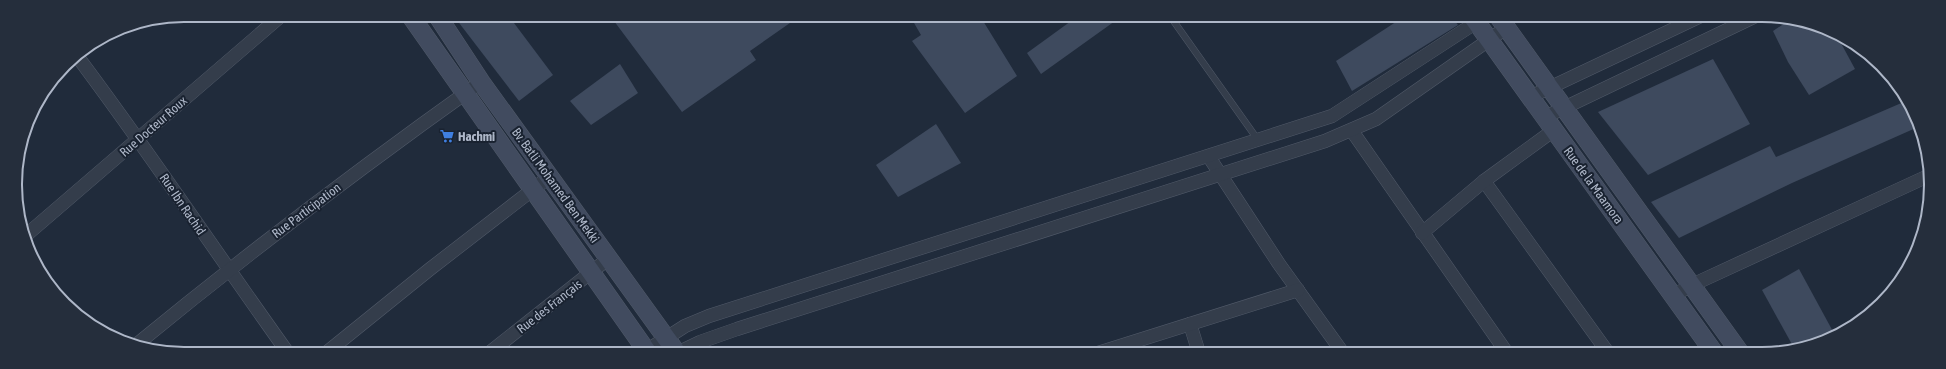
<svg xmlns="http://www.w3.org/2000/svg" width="1946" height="369" font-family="'Asap Condensed',sans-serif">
<rect width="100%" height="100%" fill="#202b3b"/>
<g fill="#3e4a5e">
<path d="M453 15H508L553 75 519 101Z"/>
<path d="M622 15H730L800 16 750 51 756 60 682 112 614 21Z"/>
<path d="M910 16H980L1017 76 965 113 912 41 921 35Z"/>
<path d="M1078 16H1122L1041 74 1027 53Z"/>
<path d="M1405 16H1451L1458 25 1352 91 1336 61Z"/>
<path d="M1791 19 1836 34 1855 69 1809 95 1788 62 1773 31Z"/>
<path d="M1713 59 1750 124 1648 175 1598 112Z"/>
<path d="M620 64 638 93 591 125 570 101Z"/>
<path d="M1906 101 1918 127 1792 183 1679 238 1651 202 1770 146 1776 157Z"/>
<path d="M936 124 961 163 898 197 876 165Z"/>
<path d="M1799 269 1836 337 1794 348 1762 290Z"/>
</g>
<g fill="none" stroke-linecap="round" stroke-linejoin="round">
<defs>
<path id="lane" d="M1170 16 1258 140"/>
<g id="street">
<path d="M77 56C150 153 217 254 288 353"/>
<path d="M1530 97 1701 16"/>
<path d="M1545 117 1756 16"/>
<path d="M1352 131 1507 353"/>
<path d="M1209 157 1279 264 1343 353"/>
<path d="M1484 181 1609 354"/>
<path d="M1422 233 1484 181 1554 130"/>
<path d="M24 237 282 15"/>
<path d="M1674 295 1692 285 1928 176"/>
<path d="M1190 324 1199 353"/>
<path d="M136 345C248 253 363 166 481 82"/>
<path d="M646 351 685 326 709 316 1332 116 1486 16"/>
<path d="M326 353 430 269 549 177"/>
<path d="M489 353 609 258"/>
<path d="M677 353 700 342 737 329 1325 141 1376 119 1506 28"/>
<path d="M1098 353 1298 290"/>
</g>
<g id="secondary">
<path d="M410 15 648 353"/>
<path d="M437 15 481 82 677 353"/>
<path d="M1472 16 1715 354"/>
<path d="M1498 16 1741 354"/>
</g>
</defs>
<use href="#lane" stroke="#515a69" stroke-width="7"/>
<use href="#street" stroke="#515a69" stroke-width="14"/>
<use href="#secondary" stroke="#515a69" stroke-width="19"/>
<use href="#lane" stroke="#343d4b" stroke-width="6"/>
<use href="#street" stroke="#343d4b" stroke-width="13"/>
<use href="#secondary" stroke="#414b5f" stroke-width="18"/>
</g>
<defs>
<symbol id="supermarket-bare" viewBox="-9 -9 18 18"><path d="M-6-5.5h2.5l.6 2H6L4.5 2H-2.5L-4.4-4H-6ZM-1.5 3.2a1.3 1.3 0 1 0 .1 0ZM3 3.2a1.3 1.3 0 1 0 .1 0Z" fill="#3f7fe0" stroke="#192230" stroke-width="2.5" paint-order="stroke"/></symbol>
</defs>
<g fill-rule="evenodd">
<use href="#supermarket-bare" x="437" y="126" width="20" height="20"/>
</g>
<g text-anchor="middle" stroke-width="4" stroke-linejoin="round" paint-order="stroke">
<g font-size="13" fill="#aeb7c8" stroke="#192230">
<text transform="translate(153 126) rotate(-41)" y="5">Rue Docteur Roux</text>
<text transform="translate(556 185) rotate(54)" y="5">Bv. Batli Mohamed Ben Mekki</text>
<text transform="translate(1594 185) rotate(54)" y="5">Rue de la Maamora</text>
<text transform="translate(183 204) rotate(56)" y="5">Rue Ibn Rachid</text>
<text transform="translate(306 210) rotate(-37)" y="5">Rue Participation</text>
<text transform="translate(549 306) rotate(-38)" y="5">Rue des Français</text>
</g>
<g font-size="13" font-weight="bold" fill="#aeb7c8" stroke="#192230" text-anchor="start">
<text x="458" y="141">Hachmi</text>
</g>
</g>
<path d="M0 0H1946V369H0ZM184 22H1762A162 162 0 0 1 1924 184V185A162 162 0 0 1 1762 347H184A162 162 0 0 1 22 185V184A162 162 0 0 1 184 22Z" fill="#252e3c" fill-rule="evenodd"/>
<path fill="none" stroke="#aeb7c8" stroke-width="2" d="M184 22H1762A162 162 0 0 1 1924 184V185A162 162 0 0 1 1762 347H184A162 162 0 0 1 22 185V184A162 162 0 0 1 184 22Z"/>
</svg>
